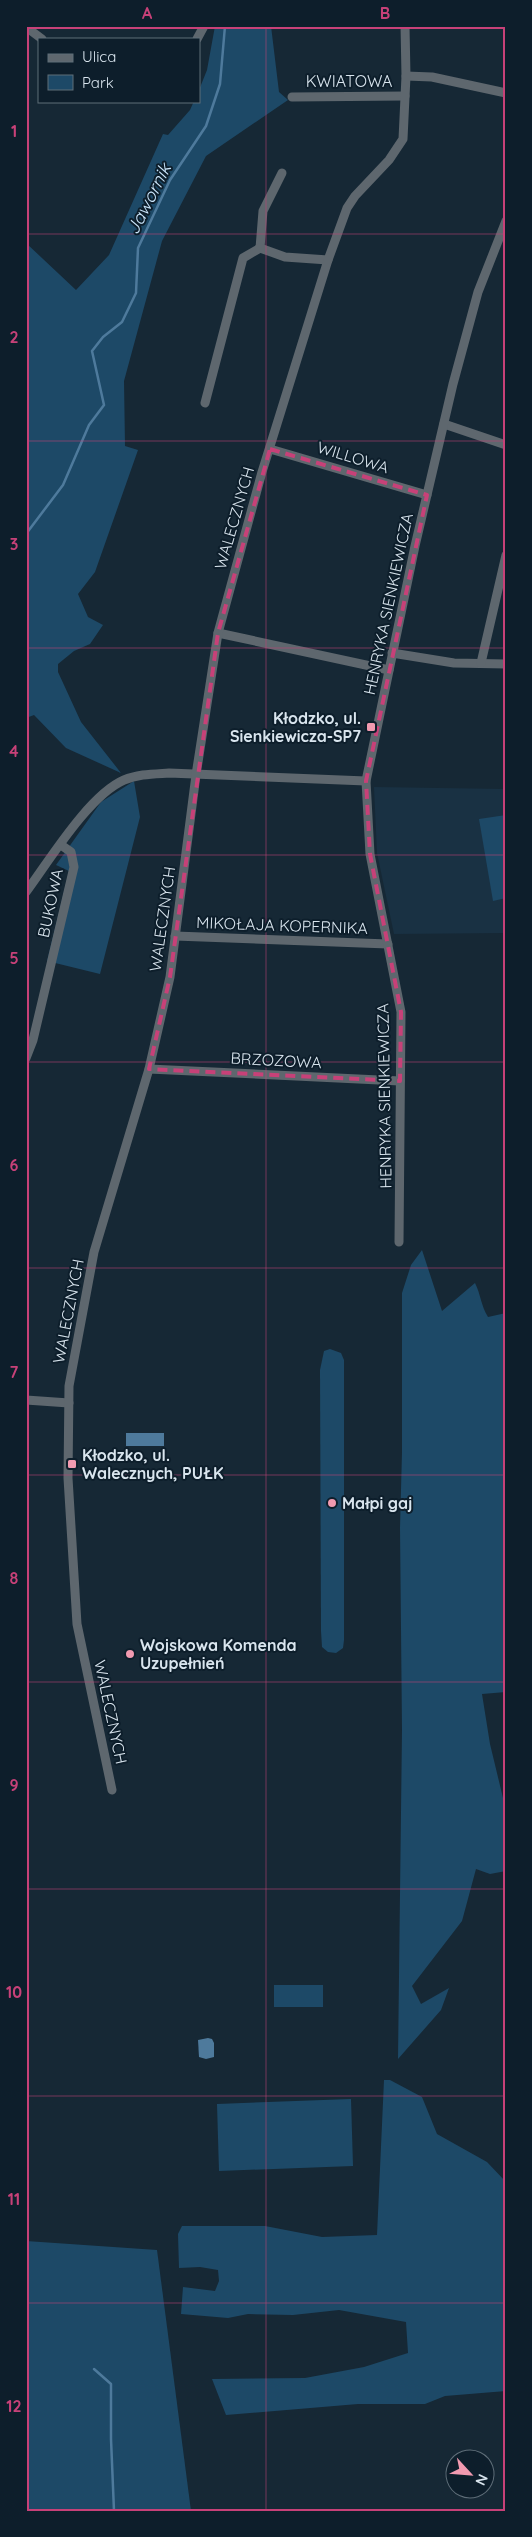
<svg xmlns="http://www.w3.org/2000/svg" width="532" height="2537" font-family="Quicksand,sans-serif">
<rect width="100%" height="100%" fill="#162835"/>
<path fill="#193143" d="M374 787 506 789V933L394 934 377 853Z"/>
<g fill="#1d4967">
<path d="M215 26H271L279 92 288 100 206 156 162 241 124 381 125 446 138 450 95 572 78 594 88 617 103 625 90 644 74 651 58 664V672L81 722 121 773 66 748 34 715 26 718V243L76 290 109 255 163 134 168 135 190 110 194 101H199V90L207 70Z"/>
<path d="M134 781 140 817 100 974 47 961 69 871 56 865 101 802Z"/>
<path d="M506 815V898L493 901 479 819Z"/>
<path d="M422 1250 442 1311 475 1283C481 1295 481 1306 488 1317L506 1313V1692L482 1694 490 1744 503 1798H506V1871L490 1874 476 1869 462 1921 412 1986 421 2004 449 1988 441 2010 398 2059 402 1730 400 1528 402 1452V1293L411 1265Z"/>
<path d="M330 1349 341 1353 344 1360V1640L343 1648 336 1653 328 1652 322 1647 321 1631 320 1370 324 1351Z"/>
<rect x="274" y="1985" width="49" height="22"/>
<path d="M384 2080H390L422 2097 437 2134 487 2162 506 2182V2391L445 2396 425 2404H358L226 2415 212 2379 305 2378 364 2367 408 2353 406 2322 339 2310 293 2315 248 2314 228 2318 181 2314 183 2287 215 2291 219 2281 218 2270 200 2267 179 2268 178 2234 182 2226H265L322 2237 377 2235Z"/>
<path d="M351 2099 353 2166 219 2171 217 2104Z"/>
<path d="M26 2241 157 2250 191 2511H26Z"/>
</g>
<g fill="#4e7a9c">
<rect x="126" y="1433" width="38" height="13"/>
<path d="M208 2038 212 2039 214 2043V2057L206 2059 199 2057 198 2040Z"/>
</g>
<g fill="none" stroke-linecap="round" stroke-linejoin="round">
<g stroke="#4e7a9c" stroke-width="2.5">
<path d="M26 534 63 485 89 425 104 405 92 351 103 337 122 322 136 293 138 248 170 180 206 126 220 84 225 26"/>
<path d="M94 2369 111 2384V2439L114 2511"/>
</g>
<g stroke="#5e676e" stroke-width="9">
<path d="M26 27 42 39"/>
<path d="M197 39 204 26"/>
<path d="M406 76 432 77 506 93"/>
<path d="M292 97 405 96"/>
<path d="M260 248 263 211 282 173"/>
<path d="M205 403 243 258 260 248 285 257 328 260"/>
<path d="M444 424 506 445"/>
<path d="M270 449 427 495"/>
<path d="M218 633 389 670"/>
<path d="M392 653 454 663 506 664"/>
<path d="M481 663 506 555"/>
<path d="M26 892C49 861 89 795 124 780 138 774 154 774 169 773L366 781"/>
<path d="M175 936 388 944"/>
<path d="M26 1058 33 1040 74 867 71 852 61 845"/>
<path d="M149 1069 400 1081"/>
<path d="M399 1242 401 1012 370 854 366 781 415 546 453 384 478 292 506 221"/>
<path d="M26 1400 69 1403"/>
<path d="M112 1790 77 1624 68 1478 69 1386 94 1252 149 1069 170 977 196 775 218 633 262 472 328 260 347 208 355 196 389 160 403 139 406 76 405 26"/>
</g>
</g>
<path fill="none" stroke="#c74178" stroke-width="4" stroke-dasharray="10 6" stroke-linejoin="round" d="M270 449 427 495 366 781 370 854 401 1012 400 1081 149 1069 170 977 218 633Z"/>
<path fill="none" stroke="#c74178" stroke-width="1" stroke-opacity="0.55" d="M266 26V2511M26 234H506M26 441H506M26 648H506M26 855H506M26 1062H506M26 1268H506M26 1475H506M26 1682H506M26 1889H506M26 2096H506M26 2303H506"/>
<g fill="#f19ab0" stroke="#0d1e2b" stroke-width="2">
<rect x="366" y="722" width="10" height="10" rx="2.5"/>
<rect x="67" y="1459" width="10" height="10" rx="2.5"/>
<circle cx="332" cy="1503" r="5"/>
<circle cx="130" cy="1654" r="5"/>
</g>
<g text-anchor="middle" stroke-width="4" stroke-linejoin="round" paint-order="stroke">
<g font-size="16" fill="#d9e5ee" stroke="#0d1e2b">
<text x="349" y="87">KWIATOWA</text>
<text transform="translate(353 457) rotate(17)" y="6">WILLOWA</text>
<text transform="translate(234 518) rotate(-74)" y="6">WALECZNYCH</text>
<text transform="translate(388 604) rotate(-78)" y="6">HENRYKA SIENKIEWICZA</text>
<text transform="translate(50 903) rotate(-78)" y="6">BUKOWA</text>
<text transform="translate(162 919) rotate(-82)" y="6">WALECZNYCH</text>
<text transform="translate(282 925) rotate(2)" y="6">MIKOŁAJA KOPERNIKA</text>
<text transform="translate(276 1060) rotate(3)" y="6">BRZOZOWA</text>
<text transform="translate(384 1096) rotate(-91)" y="6">HENRYKA SIENKIEWICZA</text>
<text transform="translate(68 1311) rotate(-79)" y="6">WALECZNYCH</text>
<text transform="translate(111 1712) rotate(78)" y="6">WALECZNYCH</text>
</g>
<g font-size="16" font-weight="bold" fill="#d9e5ee" stroke="#0d1e2b" text-anchor="start">
<text x="361" y="724" text-anchor="end">Kłodzko, ul.<tspan x="361" dy="18">Sienkiewicza-SP7</tspan></text>
<text x="82" y="1461">Kłodzko, ul.<tspan x="82" dy="18">Walecznych, PUŁK</tspan></text>
<text x="342" y="1509">Małpi gaj</text>
<text x="140" y="1651">Wojskowa Komenda<tspan x="140" dy="18">Uzupełnień</tspan></text>
</g>
<g font-size="18" font-style="italic" fill="#cce7fc" stroke="#0d1e2b">
<text transform="translate(149 199) rotate(-63)" y="6">Jawornik</text>
</g>
</g>
<rect width="532" height="2537" fill="none" stroke="#0d1e2b" stroke-width="55"/>
<rect x="38" y="38" width="162" height="65" fill="#0d1e2b" stroke="#5f6e79"/>
<rect x="48" y="54" width="25" height="8" fill="#5e676e" stroke="#5f6e79"/>
<text x="82" y="62" font-size="15" fill="#d9e5ee">Ulica</text>
<rect x="48" y="75" width="25" height="15" fill="#1d4967" stroke="#5f6e79"/>
<text x="82" y="88" font-size="15" fill="#d9e5ee">Park</text>
<g transform="translate(470 2474) rotate(116)"><circle r="24" fill="#0d1e2b" stroke="#5f6e79"/>
<path d="M0-4L9 19L0 12L-9 19Z" fill="#f19ab0"/>
<text y="-8" font-size="14" font-weight="bold" text-anchor="middle" fill="#d9e5ee">N</text>
</g>
<rect x="28" y="28" width="476" height="2482" fill="none" stroke="#c74178" stroke-width="2"/>
<g font-size="16" text-anchor="middle" font-weight="bold" fill="#c74178">
<text x="147" y="19">A</text>
<text x="385" y="19">B</text>
<text x="14" y="137">1</text>
<text x="14" y="343">2</text>
<text x="14" y="550">3</text>
<text x="14" y="757">4</text>
<text x="14" y="964">5</text>
<text x="14" y="1171">6</text>
<text x="14" y="1378">7</text>
<text x="14" y="1584">8</text>
<text x="14" y="1791">9</text>
<text x="14" y="1998">10</text>
<text x="14" y="2205">11</text>
<text x="14" y="2412">12</text>
</g>
</svg>
